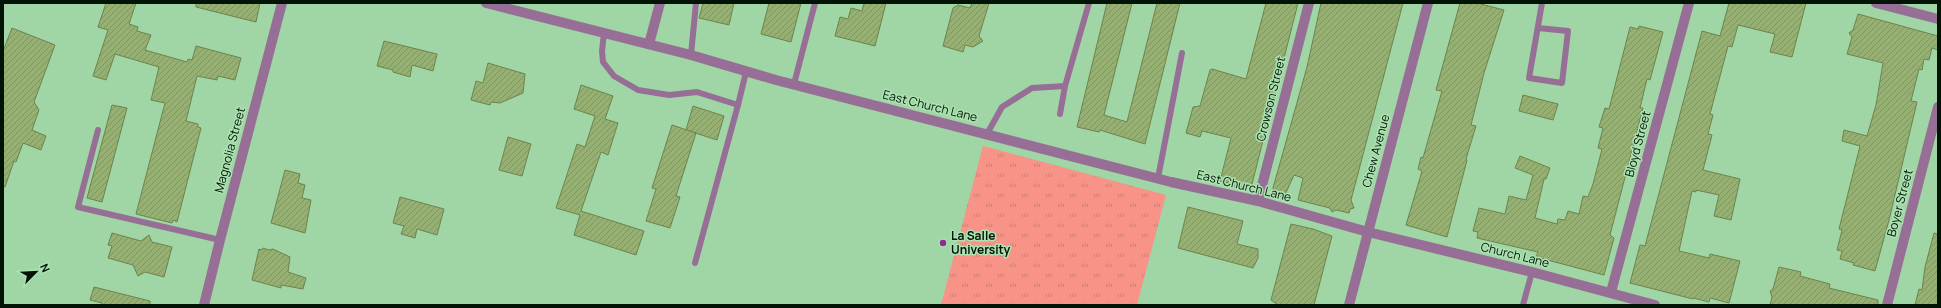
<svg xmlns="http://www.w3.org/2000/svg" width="1941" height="308" font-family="Manrope,sans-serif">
<defs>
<pattern id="park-tufts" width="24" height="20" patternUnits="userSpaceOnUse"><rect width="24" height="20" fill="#f79387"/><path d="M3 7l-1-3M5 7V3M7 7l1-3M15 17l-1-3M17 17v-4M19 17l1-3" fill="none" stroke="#d27e73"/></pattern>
<pattern id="building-hatch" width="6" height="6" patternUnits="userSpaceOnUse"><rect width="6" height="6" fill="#96b074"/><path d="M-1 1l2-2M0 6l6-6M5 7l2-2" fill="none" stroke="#809663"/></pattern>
</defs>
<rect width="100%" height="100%" fill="#a0d5a5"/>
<path fill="url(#park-tufts)" d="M983 146 1166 195 1137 305H941Z"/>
<g fill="url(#building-hatch)" stroke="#6c844b">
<path d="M106 3H136L129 24 138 27 137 31 151 35 145 50 187 62 188 59 192 60 196 46 241 58 235 80 218 76 217 80 197 76 186 121 198 124V127L201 128 177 222 173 220 172 223 136 214 165 103 151 100 159 67 115 54 106 80 93 76 108 30 98 27Z"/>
<path d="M196 3H260L256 22 196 7Z"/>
<path d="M703 3H734L729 25 699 18Z"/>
<path d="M769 3H801L791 42 761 34Z"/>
<path d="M864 3H886L875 46 835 36 840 17 848 19 851 8 862 11Z"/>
<path d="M972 3H989L979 36 983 41 973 47 965 45 963 52 943 46 953 8 958 5 970 8Z"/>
<path d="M1107 3H1132L1104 115 1127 122 1157 3H1180L1145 144 1100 130 1099 132 1077 127Z"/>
<path d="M1266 3H1298L1252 184 1249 189 1238 186 1235 188 1233 184 1220 181 1231 138 1202 131 1200 137 1186 133 1193 107 1200 106 1210 70 1212 69 1246 79Z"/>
<path d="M1321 3H1403L1351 200 1354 208 1350 209 1349 213 1336 210 1332 212 1330 208 1298 200 1303 178 1294 175 1284 197 1274 195 1273 188 1307 67Z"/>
<path d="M1460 3H1477L1504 10 1484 73 1471 125 1476 126 1466 159 1467 160 1447 237 1406 225 1422 171 1418 169 1421 157 1423 158 1442 91 1436 90Z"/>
<path d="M1729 3H1806L1792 57 1770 52 1775 34 1738 25 1732 47 1728 46 1710 114 1713 115 1708 134 1712 135 1703 170 1740 179 1735 202 1731 220 1714 216 1719 195 1696 190V192L1692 191 1679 251 1709 258 1710 254 1740 261 1729 303 1710 298 1709 302 1693 298V299L1630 283 1640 245 1645 246 1702 31 1720 36Z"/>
<path d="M1858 14 1938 36V50L1932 48 1929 60 1924 59 1922 70 1919 69 1911 101 1917 102 1889 220 1875 271 1853 265 1854 263 1840 259 1842 251 1837 250 1842 230 1839 229 1860 146 1842 141 1844 130 1867 136 1876 105 1883 63 1847 54 1852 37 1849 33 1853 30Z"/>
<path d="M1639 26 1663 32 1650 80 1647 79 1640 108H1643L1610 235 1614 238 1604 275 1536 257 1538 252 1477 238 1478 232 1473 231 1479 208 1505 214 1509 196 1526 200 1533 175 1515 168 1520 156 1550 168 1546 179H1544L1535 218 1557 224 1558 219 1565 220 1568 211 1579 214 1583 196 1588 197 1593 184 1602 149 1598 148 1603 128 1599 127 1605 108 1609 109 1630 27 1638 29Z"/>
<path d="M12 28 55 45 34 102 39 110 32 130 46 136 41 150 23 143 16 162 14 161 5 187 3 186V51Z"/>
<path d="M384 41 437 54 433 71 412 65 410 77 393 72V70L377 66Z"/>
<path d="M488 63 525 74 523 93 500 103 491 102 490 105 471 100 476 81 483 83Z"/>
<path d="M581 85 613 96 605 119 618 123 608 155 601 152 581 211 644 231 636 255 574 235 580 215 556 208 577 144 585 147 595 116 574 109Z"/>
<path d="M1523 95 1558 104 1553 120 1519 111Z"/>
<path d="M112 105 127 108 102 202 87 198Z"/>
<path d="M693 106 724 116 717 140 686 130Z"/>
<path d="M672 125 696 133 676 196 680 197 670 228 646 221 656 189 652 188Z"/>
<path d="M508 137 531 144 522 176 499 170Z"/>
<path d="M285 170 300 174 298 183 305 185 302 198 311 200 305 233 271 223Z"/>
<path d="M400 197 444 209 437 235 417 229 415 238 401 234 404 226 393 223Z"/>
<path d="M1188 207 1243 221 1237 244 1258 249V258L1253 268 1178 248Z"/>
<path d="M1291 224 1313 229 1332 236 1314 305H1278L1271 300Z"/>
<path d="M112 233 141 241 149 235 152 242 172 247 164 277 145 272 138 276 133 265 108 258 112 246 108 245Z"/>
<path d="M1934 233 1938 234V305H1915L1919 289 1922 290 1925 267Z"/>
<path d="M263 248 269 250 273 249 290 257 288 272 306 278 303 289 281 285V288L252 280 259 249 262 250Z"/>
<path d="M1779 267 1801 272 1800 276 1830 284 1829 288 1878 300V305H1770L1772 297 1770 291 1773 289Z"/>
<path d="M94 287 150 301V305H102V303L90 300Z"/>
</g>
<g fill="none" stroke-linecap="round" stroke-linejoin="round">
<g stroke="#976e95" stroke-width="6">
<path d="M1538 28 1568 31 1562 83 1529 78 1542 3"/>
<path d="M604 33 602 51 603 62 614 76 638 90 669 95 697 92 738 105 695 263"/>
<path d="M691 55 696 3"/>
<path d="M794 84 815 3"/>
<path d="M738 105 746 72"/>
<path d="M1060 114 1065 86"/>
<path d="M98 130 78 207 220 240"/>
<path d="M987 134 1002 107 1032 88 1065 86 1089 3"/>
<path d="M1158 178 1182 53"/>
<path d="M1523 305 1532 272"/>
</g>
<g stroke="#976e95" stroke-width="10">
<path d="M486 3 691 55 776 80 1171 182 1258 201 1368 232 1532 272 1655 305"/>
<path d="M1876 3 1938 19"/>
<path d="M649 44 660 3"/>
<path d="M1258 201 1309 3"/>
<path d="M1611 292 1689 3"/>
<path d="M204 305 220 240 282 3"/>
<path d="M1887 305 1938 107"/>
</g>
<path stroke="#976e95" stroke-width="10" d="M1349 305 1428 3"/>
</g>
<circle fill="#8f298f" stroke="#ace2b2" stroke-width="1.5" cx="943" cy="243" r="4"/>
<g text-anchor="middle" stroke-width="3" stroke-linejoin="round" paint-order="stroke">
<g font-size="12" fill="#021405" stroke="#ace2b2">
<text transform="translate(1271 99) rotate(-76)" y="4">Crowson Street</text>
<text transform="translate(930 106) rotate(14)" y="4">East Church Lane</text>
<text transform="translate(1638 144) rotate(-75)" y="4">Bloyd Street</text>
<text transform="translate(230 150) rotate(-75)" y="4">Magnolia Street</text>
<text transform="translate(1376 151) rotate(-75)" y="4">Chew Avenue</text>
<text transform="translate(1244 186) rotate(14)" y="4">East Church Lane</text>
<text transform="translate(1900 203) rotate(-75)" y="4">Boyer Street</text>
<text transform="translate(1515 255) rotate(14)" y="4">Church Lane</text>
</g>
<g font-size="12" font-weight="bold" fill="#021405" stroke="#ace2b2" text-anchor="start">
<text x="951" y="240">La Salle<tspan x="951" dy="14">University</tspan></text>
</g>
</g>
<rect width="1941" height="308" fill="none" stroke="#021405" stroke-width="8"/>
<g transform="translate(36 272) rotate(66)" stroke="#ace2b2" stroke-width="3" paint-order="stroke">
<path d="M0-3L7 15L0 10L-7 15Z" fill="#021405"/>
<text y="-6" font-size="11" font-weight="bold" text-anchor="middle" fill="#021405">N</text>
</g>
</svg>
